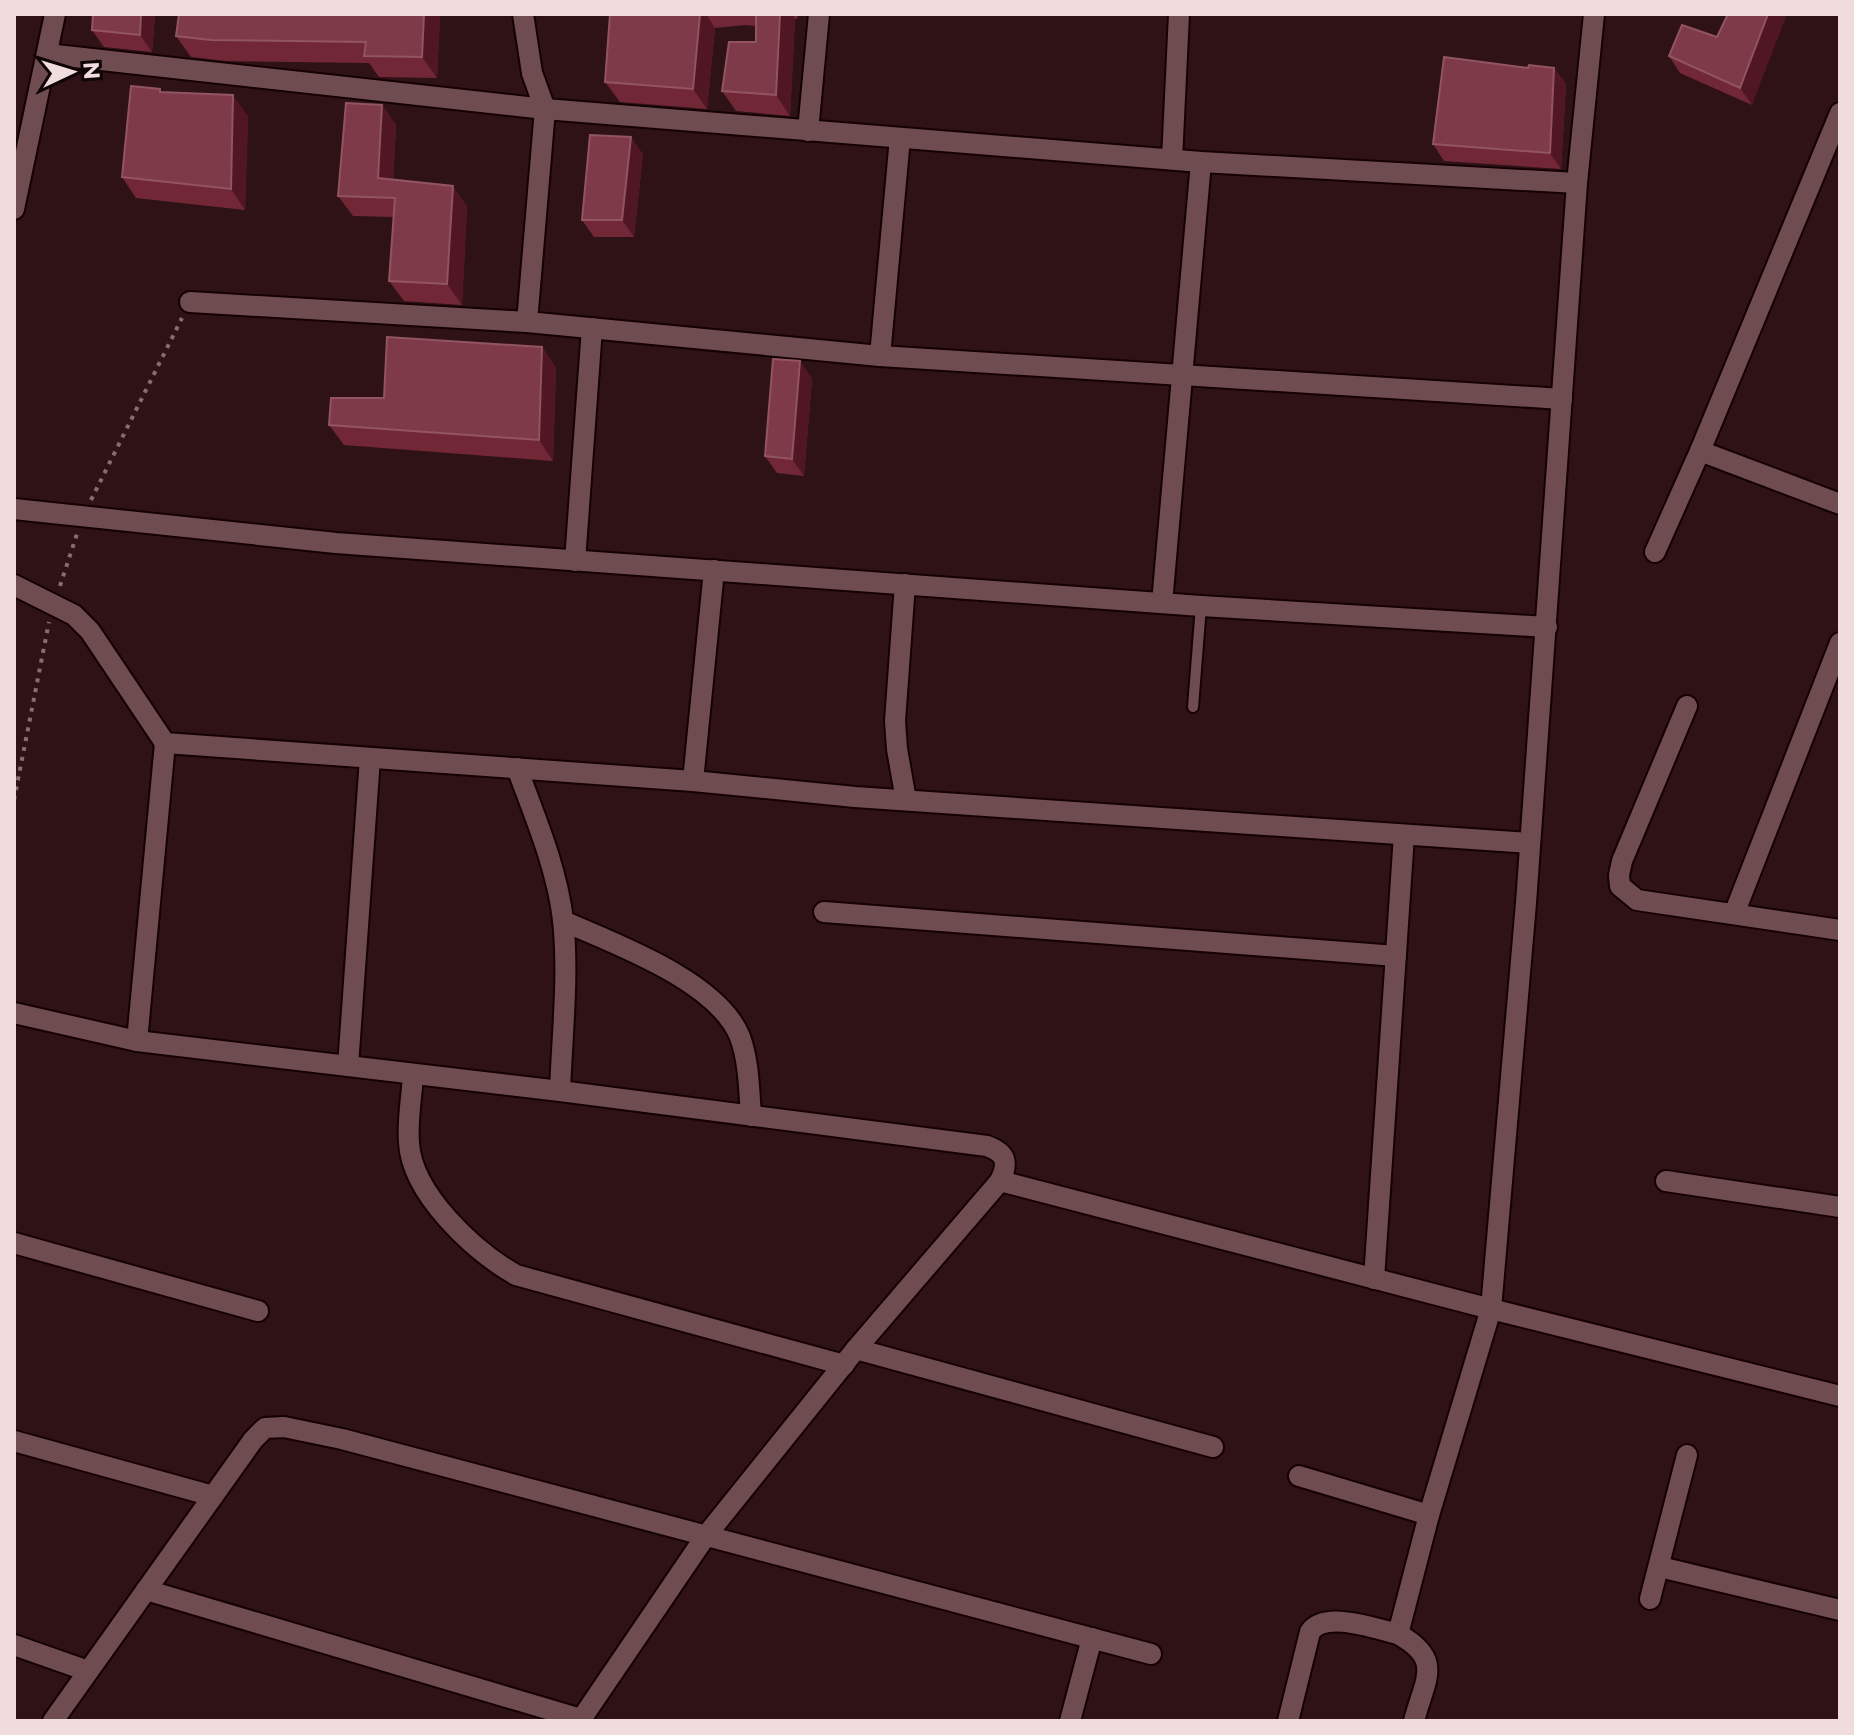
<svg xmlns="http://www.w3.org/2000/svg" width="1854" height="1735" font-family="Montserrat,sans-serif">
<rect width="100%" height="100%" fill="#2f1216"/>
<g fill="none" stroke-linecap="round" stroke-linejoin="round">
<defs>
<path id="service" d="M1193 707 1201 606"/>
<g id="minor">
<path d="M523 14 532 73 545 109 527 322"/>
<path d="M1594 14 1577 183 1526 903 1491 1309 1840 1396"/>
<path d="M47 54 545 109 1201 162 1577 183"/>
<path d="M1840 113 1700 451 1840 504"/>
<path d="M808 131 819 14"/>
<path d="M1172 159 1179 14"/>
<path d="M14 209 55 14"/>
<path d="M190 302 527 322 880 356 1562 399"/>
<path d="M880 356 900 138"/>
<path d="M14 509 336 543 1201 606 1547 627"/>
<path d="M1655 552 1700 451"/>
<path d="M575 561 592 328"/>
<path d="M714 570 693 781 855 797 1530 843"/>
<path d="M905 584 895 721 897 749 906 800"/>
<path d="M14 585 74 615 90 631 165 743 693 781"/>
<path d="M1162 603 1201 162"/>
<path d="M1687 706 1622 861 1619 875 1620 886 1637 900 1840 930"/>
<path d="M517 768C535 817 557 868 563 920 569 974 562 1036 560 1091"/>
<path d="M824 912 1396 956"/>
<path d="M1734 914 1840 643"/>
<path d="M563 921C615 944 718 981 740 1037 749 1062 749 1089 751 1116"/>
<path d="M14 1013 137 1041 560 1091 987 1146C1006 1153 1009 1162 1000 1181L856 1349 705 1537 580 1721"/>
<path d="M137 1041 165 743"/>
<path d="M348 1066 370 758"/>
<path d="M413 1074C412 1096 407 1120 409 1143 412 1194 474 1251 516 1275L844 1365"/>
<path d="M1000 1181 1491 1309 1429 1515 1398 1634C1376 1629 1325 1610 1310 1632L1288 1721"/>
<path d="M1666 1181 1840 1207"/>
<path d="M14 1243 258 1311"/>
<path d="M1374 1279 1404 835"/>
<path d="M856 1349 1213 1447"/>
<path d="M14 1441 213 1496"/>
<path d="M1299 1476 1429 1515"/>
<path d="M1660 1567 1840 1610"/>
<path d="M146 1590 581 1719"/>
<path d="M1650 1599 1687 1455"/>
<path d="M1398 1634C1444 1660 1425 1678 1414 1721"/>
<path d="M14 1645 88 1671"/>
<path d="M53 1721 253 1440 265 1428 284 1427 342 1439 1151 1654"/>
<path d="M1070 1721 1092 1638"/>
</g>
</defs>
<use href="#service" stroke="#150003" stroke-width="14"/>
<use href="#minor" stroke="#150003" stroke-width="24"/>
<g stroke="#866d6f" stroke-width="4" stroke-dasharray="4 6" stroke-linecap="butt">
<path d="M91 500 182 318"/>
<path d="M60 586 77 534"/>
<path d="M14 800 49 622"/>
</g>
<use href="#service" stroke="#6f4c50" stroke-width="10"/>
<use href="#minor" stroke="#6f4c50" stroke-width="20"/>
</g>
<g fill="#722737">
<path d="M93 14H155L152 52 104 47 92 30Z"/>
<path d="M440 14 437 78 379 77 369 63 226 61 191 57 176 36Z"/>
<path d="M610 14H798L797 19H795L790 116 736 111 722 91 756 42V26L745 25 715 28 707 109 620 102 605 82Z"/>
<path d="M1717 37 1752 105 1680 73 1669 56Z"/>
<path d="M1528 68H1554L1566 84 1561 169 1444 161 1433 144Z"/>
<path d="M160 89 162 92 248 116 245 210 136 198 122 177Z"/>
<path d="M382 105 396 125 393 180 467 206 462 305 404 301 389 281 394 217 353 216 338 196Z"/>
<path d="M643 154 634 237H594L582 220Z"/>
<path d="M542 347 556 368 553 461 344 445 329 425 384 398Z"/>
<path d="M812 378 804 476 777 473 765 456Z"/>
</g>
<g fill="#511623">
<path d="M141 14H155L152 52 140 35Z"/>
<path d="M424 14H440L437 78 422 57Z"/>
<path d="M700 14H706L715 28 707 109 693 89Z"/>
<path d="M780 14H792L795 19 790 116 776 95Z"/>
<path d="M1768 14H1787L1752 105 1740 88Z"/>
<path d="M1554 68 1566 84 1561 169 1550 153Z"/>
<path d="M233 95 248 116 245 210 231 189Z"/>
<path d="M382 105 396 125 392 199 378 178Z"/>
<path d="M631 137 643 154 634 237 622 220Z"/>
<path d="M453 186 467 206 462 305 447 284Z"/>
<path d="M542 347 556 368 553 461 539 440Z"/>
<path d="M800 361 812 378 804 476 792 459Z"/>
</g>
<g fill="#7f3a49" stroke="#915460" stroke-width="2">
<path d="M93 14H141L140 35 92 30Z"/>
<path d="M179 14H424L422 57 364 56 366 42 211 40 176 36Z"/>
<path d="M610 14H700L693 89 605 82Z"/>
<path d="M756 14H780L776 95 722 91 729 42H756Z"/>
<path d="M1728 14H1768L1740 88 1669 56 1682 25 1717 37Z"/>
<path d="M1444 57 1528 68 1529 65 1554 68 1550 153 1433 144Z"/>
<path d="M131 86 160 89V92L233 95 231 189 122 177Z"/>
<path d="M346 103 382 105 378 178 453 186 447 284 389 281 395 198 338 196Z"/>
<path d="M590 135 631 137 622 220H582Z"/>
<path d="M387 337 542 347 539 440 329 425 331 398H384Z"/>
<path d="M773 359 800 361 792 459 765 456Z"/>
</g>
<rect width="1854" height="1735" fill="none" stroke="#f1dcdd" stroke-width="32"/>
<g transform="translate(72 72) rotate(86)" stroke="#0e0405" stroke-width="6" paint-order="stroke">
<path d="M0-6L14 30L0 20L-14 30Z" fill="#f1dcdd"/>
<text y="-12" font-size="22" font-weight="bold" text-anchor="middle" fill="#f1dcdd">N</text>
</g>
</svg>
